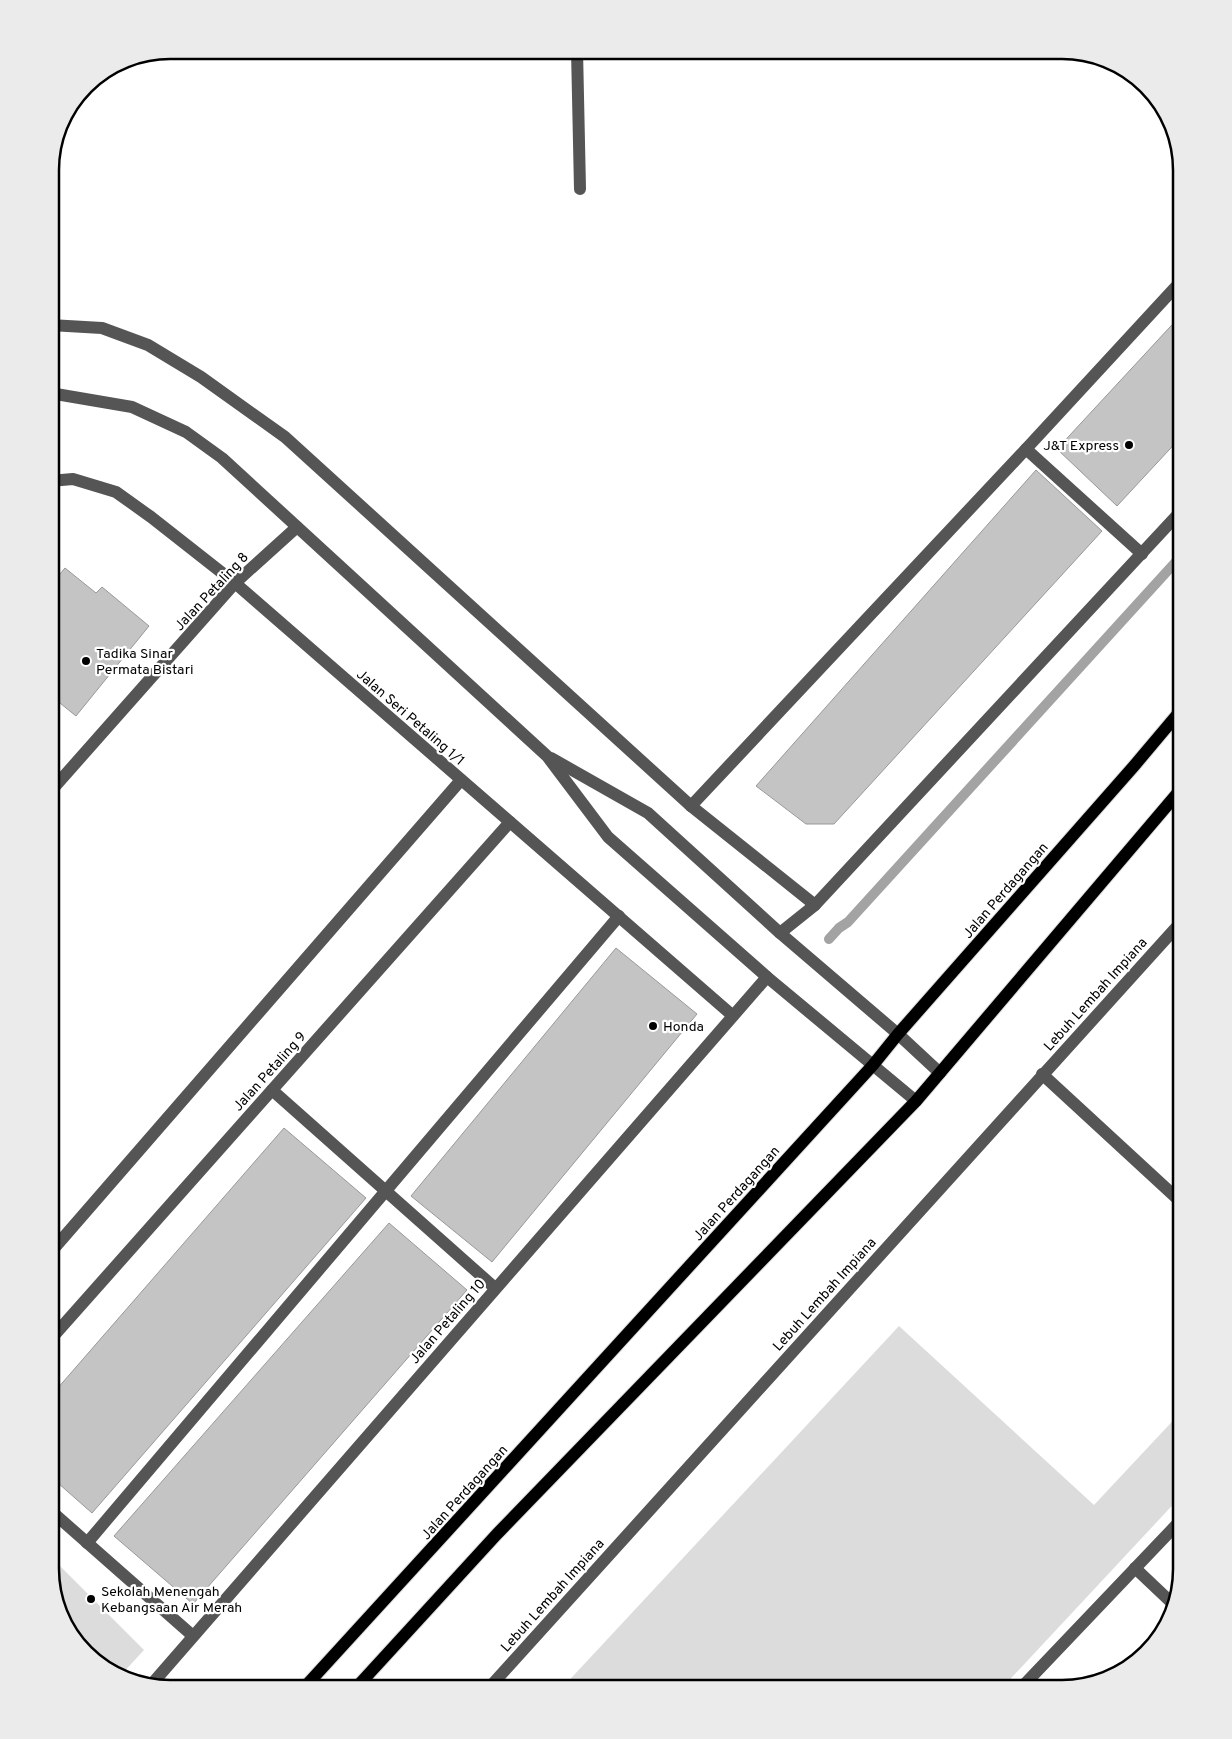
<svg xmlns="http://www.w3.org/2000/svg" width="1232" height="1739" font-family="Overpass,sans-serif">
<rect width="100%" height="100%" fill="#fff"/>
<g fill="#dcdcdc">
<path d="M899 1326 1094 1505 1182 1411V1495L1001 1689H561Z"/>
<path d="M50 1556 144 1650 120 1676 110 1673 66 1629 50 1569Z"/>
</g>
<g fill="none" stroke-linecap="round" stroke-linejoin="round">
<path stroke="#a3a3a3" stroke-width="10" d="M829 939 839 928 848 922 1182 555"/>
</g>
<g fill="#c4c4c4" stroke="#999">
<path d="M1182 314V436L1117 506 1057 449Z"/>
<path d="M1036 470 1102 531 834 824H806L756 786Z"/>
<path d="M65 568 96 593 102 587 149 626 76 716 50 695V586Z"/>
<path d="M616 948 697 1014 492 1262 411 1196Z"/>
<path d="M284 1128 366 1198 92 1513 50 1476V1397Z"/>
<path d="M389 1223 467 1290 193 1604 114 1536Z"/>
</g>
<g fill="none" stroke-linecap="round" stroke-linejoin="round">
<defs>
<g id="major">
<path d="M303 1689 873 1065 898 1034 1134 766 1182 709"/>
<path d="M355 1689 497 1534 916 1101 1182 788"/>
</g>
</defs>
<use href="#major" stroke="#dbdbdb" stroke-width="14"/>
<g stroke="#555" stroke-width="12">
<path d="M577 50 580 189"/>
<path d="M50 325 102 328 148 345 201 377 285 437 691 806 815 905"/>
<path d="M50 393 132 407 186 432 222 458 547 756 608 837 767 977 916 1101"/>
<path d="M1026 449 1142 554"/>
<path d="M50 481 73 479 116 492 151 517 235 583 732 1015"/>
<path d="M551 758 648 813 780 933 898 1034 940 1073"/>
<path d="M50 792 235 583 297 527"/>
<path d="M691 806 1026 449 1182 280"/>
<path d="M780 933 815 905 1182 510"/>
<path d="M1042 1074 1182 1203"/>
<path d="M272 1090 495 1288"/>
<path d="M50 1253 461 780"/>
<path d="M50 1340 510 822"/>
<path d="M50 1510 193 1636"/>
<path d="M87 1543 619 916"/>
<path d="M1135 1568 1173 1604"/>
<path d="M151 1685 767 977"/>
<path d="M488 1689 1182 921"/>
<path d="M1020 1689 1182 1519"/>
</g>
<use href="#major" stroke="#000" stroke-width="12"/>
</g>
<g fill="#000" stroke="#fff" stroke-width="2">
<circle cx="1129" cy="445" r="5"/>
<circle cx="86" cy="661" r="5"/>
<circle cx="653" cy="1026" r="5"/>
<circle cx="91" cy="1599" r="5"/>
</g>
<g text-anchor="middle" stroke-width="4.5" stroke-linejoin="round" paint-order="stroke">
<g font-size="14" fill="#000" stroke="#fff" text-anchor="start">
<text x="1119" y="450" text-anchor="end">J&amp;T Express</text>
<text x="96" y="658">Tadika Sinar<tspan x="96" dy="16">Permata Bistari</tspan></text>
<text x="663" y="1031">Honda</text>
<text x="101" y="1596">Sekolah Menengah<tspan x="101" dy="16">Kebangsaan Air Merah</tspan></text>
</g>
<g font-size="14" fill="#000" stroke="#fff">
<text transform="translate(211 591) rotate(-47)" y="5">Jalan Petaling 8</text>
<text transform="translate(411 717) rotate(41)" y="5">Jalan Seri Petaling 1/1</text>
<text transform="translate(1005 890) rotate(-49)" y="5">Jalan Perdagangan</text>
<text transform="translate(1095 994) rotate(-48)" y="5">Lebuh Lembah Impiana</text>
<text transform="translate(269 1071) rotate(-48)" y="5">Jalan Petaling 9</text>
<text transform="translate(736 1193) rotate(-48)" y="5">Jalan Perdagangan</text>
<text transform="translate(824 1294) rotate(-48)" y="5">Lebuh Lembah Impiana</text>
<text transform="translate(447 1321) rotate(-49)" y="5">Jalan Petaling 10</text>
<text transform="translate(464 1492) rotate(-48)" y="5">Jalan Perdagangan</text>
<text transform="translate(552 1595) rotate(-48)" y="5">Lebuh Lembah Impiana</text>
</g>
</g>
<path d="M0 0H1232V1739H0ZM170 59H1062A111 111 0 0 1 1173 170V1569A111 111 0 0 1 1062 1680H170A111 111 0 0 1 59 1569V170A111 111 0 0 1 170 59Z" fill="#ebebeb" fill-rule="evenodd"/>
<path fill="none" stroke="#000" stroke-width="2.5" d="M170 59H1062A111 111 0 0 1 1173 170V1569A111 111 0 0 1 1062 1680H170A111 111 0 0 1 59 1569V170A111 111 0 0 1 170 59Z"/>
</svg>
